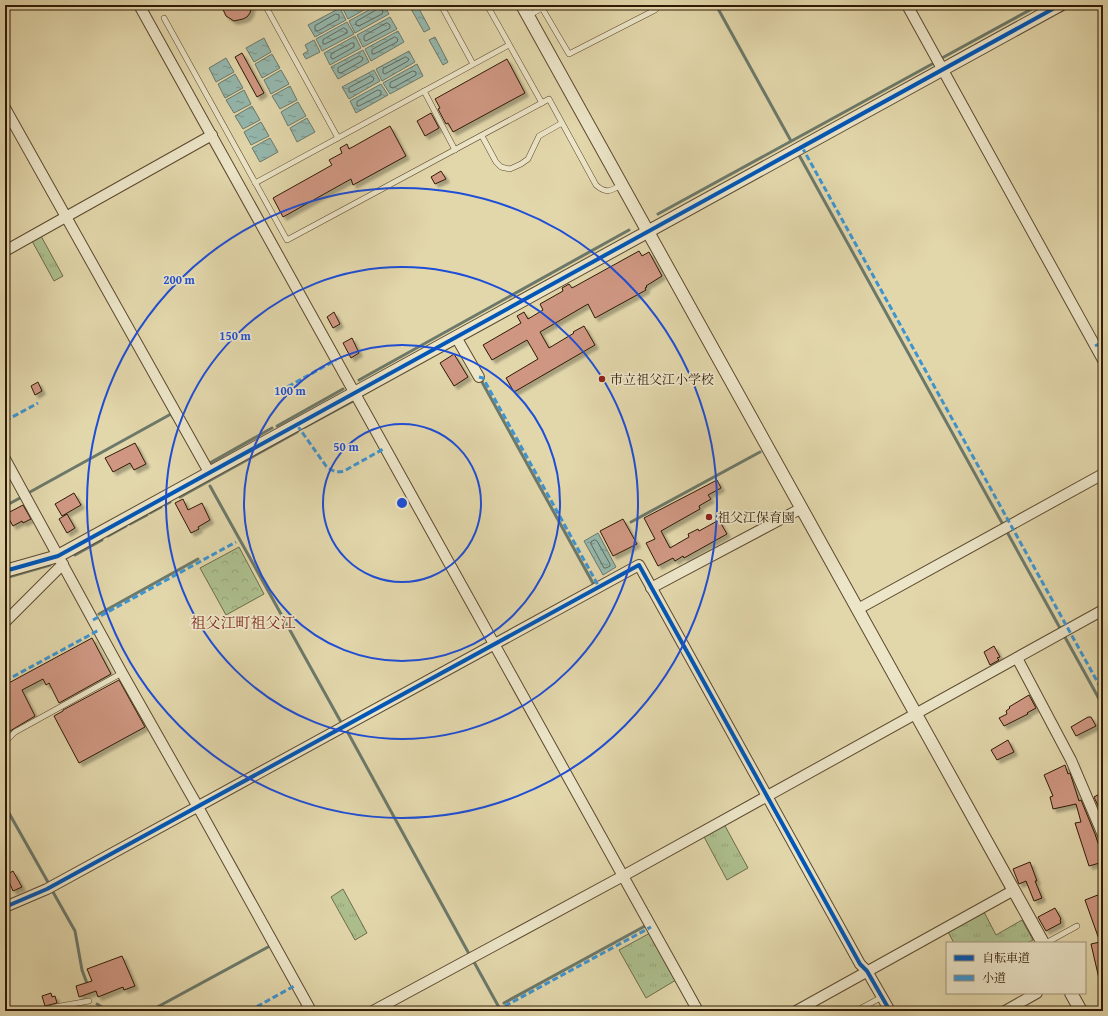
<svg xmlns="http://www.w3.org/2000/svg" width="1108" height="1016" font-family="'Gentium Book Plus','Noto Serif JP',serif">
<defs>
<pattern id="grass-tufts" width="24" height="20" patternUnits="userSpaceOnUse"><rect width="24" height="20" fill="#adbf8e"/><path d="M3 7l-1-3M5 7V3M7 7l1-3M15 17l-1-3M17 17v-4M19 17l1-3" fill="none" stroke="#95a479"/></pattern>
<pattern id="forest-crowns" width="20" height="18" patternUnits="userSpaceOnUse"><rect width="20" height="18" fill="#adbf8e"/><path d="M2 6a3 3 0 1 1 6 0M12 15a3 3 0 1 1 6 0" fill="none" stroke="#95a479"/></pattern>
<pattern id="water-ripples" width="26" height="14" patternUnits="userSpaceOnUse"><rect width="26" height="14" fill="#95b8ae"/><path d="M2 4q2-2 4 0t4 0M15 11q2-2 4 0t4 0" fill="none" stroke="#7a958c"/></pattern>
<filter id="shadow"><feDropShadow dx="3.5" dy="3.5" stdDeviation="1" flood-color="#0004"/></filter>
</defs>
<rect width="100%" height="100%" fill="#e2d7ab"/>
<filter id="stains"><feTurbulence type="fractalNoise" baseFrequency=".005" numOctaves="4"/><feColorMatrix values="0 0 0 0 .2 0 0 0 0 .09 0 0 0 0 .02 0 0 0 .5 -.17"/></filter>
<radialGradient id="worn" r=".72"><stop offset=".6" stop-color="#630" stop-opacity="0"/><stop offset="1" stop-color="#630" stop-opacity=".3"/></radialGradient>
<g fill="url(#grass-tufts)" stroke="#6e6c4a">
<path d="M41 236 63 276 54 281 32 241Z"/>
<path d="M724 824 748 868 727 880 703 835Z"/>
<path d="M343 889 367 933 355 940 331 897Z"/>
<path d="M984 912 996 935 1022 920 1033 940 1027 943H954L948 932Z"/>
<path d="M650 933 676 980 646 998 619 950Z"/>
</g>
<path fill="url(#forest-crowns)" stroke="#6e6c4a" d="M239 547 264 594 226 615 200 568Z"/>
<g fill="url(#water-ripples)" stroke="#6c796a">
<path d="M345 5H373L348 19 342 7Z"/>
<path d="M378 5H384L389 14 355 33 349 21Z"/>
<path d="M414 5H417L430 29 424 32 410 7Z"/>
<path d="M340 8 346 20 315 37 308 25Z"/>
<path d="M390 17 397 29 363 47 357 35Z"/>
<path d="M347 22 354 34 322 51 316 39Z"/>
<path d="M398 31 404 42 371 61 365 49Z"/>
<path d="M355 36 361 48 330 65 324 53Z"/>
<path d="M435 37 448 62 443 65 429 40Z"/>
<path d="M264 38 271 52 254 62 246 48Z"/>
<path d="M314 40 320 52 306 59 303 54 308 51 305 45Z"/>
<path d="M363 50 369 62 338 79 331 67Z"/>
<path d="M409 51 415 62 382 81 376 69Z"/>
<path d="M272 54 280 68 262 78 255 64Z"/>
<path d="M226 58 234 72 216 82 209 68Z"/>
<path d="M417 64 423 76 390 94 383 83Z"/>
<path d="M281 70 289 84 271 94 264 80Z"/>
<path d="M374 70 380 81 349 99 342 87Z"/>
<path d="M235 74 243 88 225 98 218 84Z"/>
<path d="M381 84 388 95 356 113 350 101Z"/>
<path d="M290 86 297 100 280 109 272 96Z"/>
<path d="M244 90 251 104 234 113 226 100Z"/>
<path d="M298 102 306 116 288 126 281 112Z"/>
<path d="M252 106 260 120 243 129 235 116Z"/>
<path d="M307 118 315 132 297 142 290 128Z"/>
<path d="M261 122 269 136 251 145 244 132Z"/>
<path d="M270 138 278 152 260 162 252 148Z"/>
<path d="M598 533 616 567 603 575 584 541Z"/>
</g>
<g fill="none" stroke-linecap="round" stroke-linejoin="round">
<g stroke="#62695a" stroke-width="1">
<path d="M380 8 383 11 382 14 359 26 356 25V22Z"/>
<path d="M336 14 339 15V19L318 31 315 30V26Z"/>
<path d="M387 23 390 25V28L366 41 364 40V36Z"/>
<path d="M344 28 347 30V33L325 44H323V40Z"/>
<path d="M395 37 398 39 397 42 374 54H372V50Z"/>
<path d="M352 43H354V47L333 59 331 58V54Z"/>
<path d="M360 56 363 58 362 61 341 73 338 72V68Z"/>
<path d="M406 57 409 59 408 61 385 74 383 73V69Z"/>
<path d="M413 71 416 72V75L393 88 390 87V83Z"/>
<path d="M371 76 374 78 373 81 352 92H349V88Z"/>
<path d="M378 90 381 91V95L359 106H357V102Z"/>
<path d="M595 540 597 541 610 564V566L606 568H604L591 544V542Z"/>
</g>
<g stroke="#6c796a" stroke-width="3">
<path d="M716 5 791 141"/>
<path d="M1098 5 1103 14"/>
<path d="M1061 11 1072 5"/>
<path d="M942 58 1039 5"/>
<path d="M799 155 1103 706"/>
<path d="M658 214 934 63"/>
<path d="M359 380 629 230"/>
<path d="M482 382 594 585"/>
<path d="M277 426 343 389"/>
<path d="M305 427 353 401"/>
<path d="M208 464 272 428"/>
<path d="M210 486 342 724"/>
<path d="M30 492 171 414 173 417"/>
<path d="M180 497 297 432"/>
<path d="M165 505 170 502"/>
<path d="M5 506 20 498"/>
<path d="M150 513 161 507"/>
<path d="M631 522 760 452"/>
<path d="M130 524 147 515"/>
<path d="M108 536 126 526"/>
<path d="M75 555 102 540"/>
<path d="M5 578 50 565"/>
<path d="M99 614 198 559"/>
<path d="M347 731 468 952"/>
<path d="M5 806 49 884"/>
<path d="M53 892 75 931 82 970 88 986"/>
<path d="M474 962 501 1011"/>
<path d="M504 1003 645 926"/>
<path d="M97 1004 108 1011"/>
<path d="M150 1011 268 947"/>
</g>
</g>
<g fill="#cf9782" stroke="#2f1a05" filter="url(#shadow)">
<path d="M221 5H252L250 13 247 17 243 19 234 21 226 16Z"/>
<path d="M242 53 264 93 257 97 235 57Z"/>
<path d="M507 59 525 93 453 132 448 123 446 124 438 109 440 108 435 99Z"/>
<path d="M431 113 439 128 425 136 417 121Z"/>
<path d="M390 126 406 156 353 185 351 179 283 217 273 198 332 165 329 160 342 153 340 148 347 144 349 149Z"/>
<path d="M441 171 446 179 435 184 431 177Z"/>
<path d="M639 251 642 256 649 252 662 276 646 286 647 287 645 288 646 290 595 318 588 304 540 332 549 348 574 333 573 332 584 326 595 345 514 392 506 378 538 359 527 340 492 360 483 345 521 323 517 316 524 312 528 319 543 310 540 304 563 291 562 288 569 284 572 288Z"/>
<path d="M334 312 340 324 333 328 327 317Z"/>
<path d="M352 338 359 353 351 358 343 343Z"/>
<path d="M454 354 468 377 454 386 440 363Z"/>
<path d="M38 382 42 391 35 395 31 386Z"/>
<path d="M135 443 146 464 134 470 130 463 113 472 105 458Z"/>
<path d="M717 480 721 488 708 495 711 499 699 506 700 509 661 531 670 548 689 537 688 534 698 529 699 531 719 520 727 534 684 558 683 556 675 561 673 558 658 566 646 543 655 539 644 518Z"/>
<path d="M74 493 81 505 62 516 55 504Z"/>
<path d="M183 499 188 510 202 503 210 520 198 527 199 529 191 533 175 503Z"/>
<path d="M23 505 31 519 23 523 22 521 13 526 6 514Z"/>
<path d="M67 514 75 528 67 533 59 519Z"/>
<path d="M623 519 637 544 613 556 600 531Z"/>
<path d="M92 638 111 674 59 703 49 683 46 685 43 679 22 690 35 716 5 734V685Z"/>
<path d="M994 646 1000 657 997 658 999 660 990 665 984 652Z"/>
<path d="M119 680 145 727 79 763 54 716 63 711V710Z"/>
<path d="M1029 695 1036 708 1027 713 1028 714 1004 726 999 718 1007 714 1006 711 1010 708 1009 707Z"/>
<path d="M1088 717H1091L1096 726 1076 736 1071 727Z"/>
<path d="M1008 740 1014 752 997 760 991 750Z"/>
<path d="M1065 765 1068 774 1070 773 1079 801 1081 800 1095 834 1099 846 1102 845 1103 850V862L1089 866 1075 823 1081 822 1076 804 1053 809 1050 797 1053 796 1044 775Z"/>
<path d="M1103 792V806L1099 808 1094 797Z"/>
<path d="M1030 862 1037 881H1035L1042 898 1034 901 1026 881 1019 884 1013 869Z"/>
<path d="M13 871 22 887 13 891 6 875Z"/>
<path d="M1103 893V982L1100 983 1091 944 1100 942 1085 900Z"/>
<path d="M1055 908 1061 919 1060 920 1061 923 1046 931 1038 917Z"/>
<path d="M122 956 135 986 124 990 123 987 98 997 96 991 79 997 76 986 92 981 87 969Z"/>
<path d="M51 993 52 997 55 996 57 1003 45 1006 42 996Z"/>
</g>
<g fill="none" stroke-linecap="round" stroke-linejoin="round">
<defs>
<g id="service">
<path d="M265 5 338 138"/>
<path d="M441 5 473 64"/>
<path d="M487 5 542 103"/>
<path d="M528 16 542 8 569 54 655 10 660 5"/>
<path d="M164 18 287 240 549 99 596 185C606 194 611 191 621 185"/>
<path d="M424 91 455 150"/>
<path d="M482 136 496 162 501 167 510 169 521 164 528 159 539 136 562 123"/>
<path d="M255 183 509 45"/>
<path d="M5 742 15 732 122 673"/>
<path d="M1046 943 1077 926"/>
<path d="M40 1011 55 1007 89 1001"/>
<path d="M856 1011 882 997"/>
</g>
<g id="minor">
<path d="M139 5 698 1011"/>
<path d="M907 5 1103 360"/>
<path d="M5 108 209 472"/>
<path d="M5 251 212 135"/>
<path d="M456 337 479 377"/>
<path d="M5 459 122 673 198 807 311 1011"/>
<path d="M651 588 802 508"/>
<path d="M858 609 1103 474"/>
<path d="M5 622 63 564"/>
<path d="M1017 658 1071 760 1103 835"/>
<path d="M5 907 47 889 639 565 860 964 867 971 890 1011"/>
<path d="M373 1011 623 876 1103 610"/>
<path d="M796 1011 1014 890"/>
<path d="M1005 1011 1037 993"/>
</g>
<g id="tertiary">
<path d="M522 5 1043 943"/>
<path d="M5 571 58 556 1060 5"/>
<path d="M1071 993 1081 1011"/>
</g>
</defs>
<use href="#service" stroke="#5c492e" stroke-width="6"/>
<use href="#minor" stroke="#5c492e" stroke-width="12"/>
<use href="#tertiary" stroke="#5c492e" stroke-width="14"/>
<use href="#service" stroke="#ece5c8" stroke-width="5"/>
<use href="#minor" stroke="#ece5c8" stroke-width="10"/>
<use href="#tertiary" stroke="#ece5c8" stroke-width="12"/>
<g stroke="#3d94d1" stroke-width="3" stroke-dasharray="6 3" stroke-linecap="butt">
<path d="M802 147 1103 692"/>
<path d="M1095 346 1103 342"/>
<path d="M479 377 483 378 599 587"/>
<path d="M280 391 336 360"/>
<path d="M5 421 38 403"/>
<path d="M297 425 326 466C332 471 336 473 344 471L385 448"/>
<path d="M93 620 236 542"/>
<path d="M5 681 99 630"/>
<path d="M505 1006 651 927"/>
<path d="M249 1011 296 985"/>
</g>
<defs>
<g id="cycleway">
<path d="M5 571 58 556 1060 5"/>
<path d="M5 907 47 889 639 565 860 964 867 971 890 1011"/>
</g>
</defs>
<use href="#cycleway" stroke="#ece5c8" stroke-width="6"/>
<use href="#cycleway" stroke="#0057b8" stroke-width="4"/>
</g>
<g fill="none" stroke="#1d4ed8" stroke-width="2">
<circle cx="402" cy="503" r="79"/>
<circle cx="402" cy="503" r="158"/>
<circle cx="402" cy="503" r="236"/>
<circle cx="402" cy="503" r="315"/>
</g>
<g fill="#8f2418" stroke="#ece5c8" stroke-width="1.5">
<circle cx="602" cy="379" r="4"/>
<circle cx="709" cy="517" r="4"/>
</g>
<g text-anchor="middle" stroke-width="3.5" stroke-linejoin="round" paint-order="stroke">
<g font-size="13" fill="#2f1a05" stroke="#ece5c8" text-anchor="start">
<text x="610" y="384">市立祖父江小学校</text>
<text x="717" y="522">祖父江保育園</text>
</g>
<g font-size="15" fill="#7a1f14" stroke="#ece5c8">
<text x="243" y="628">祖父江町祖父江</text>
</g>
</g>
<circle cx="402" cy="503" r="6" fill="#1d4ed8" stroke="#ece5c8" stroke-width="2"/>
<g font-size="12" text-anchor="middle" font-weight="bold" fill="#1d4ed8" stroke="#ece5c8" stroke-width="3.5" stroke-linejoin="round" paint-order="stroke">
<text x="179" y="284">200 m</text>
<text x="235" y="340">150 m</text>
<text x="290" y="395">100 m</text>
<text x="346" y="451">50 m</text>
</g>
<rect width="1108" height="1016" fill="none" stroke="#e2d7ab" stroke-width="20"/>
<rect x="6" y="6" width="1096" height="1004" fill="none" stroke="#2f1a05" stroke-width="2"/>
<rect x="10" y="10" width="1088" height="996" fill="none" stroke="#2f1a05"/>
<rect x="946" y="942" width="140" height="52" fill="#ece5c8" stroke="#a0947a"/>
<rect x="954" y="955" width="20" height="6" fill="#0057b8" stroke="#a0947a"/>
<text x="982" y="962" font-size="12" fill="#2f1a05">自転車道</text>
<rect x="954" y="975" width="20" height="6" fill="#3d94d1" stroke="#a0947a"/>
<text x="982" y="982" font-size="12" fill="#2f1a05">小道</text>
<rect width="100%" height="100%" filter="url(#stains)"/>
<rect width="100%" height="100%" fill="url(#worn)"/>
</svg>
